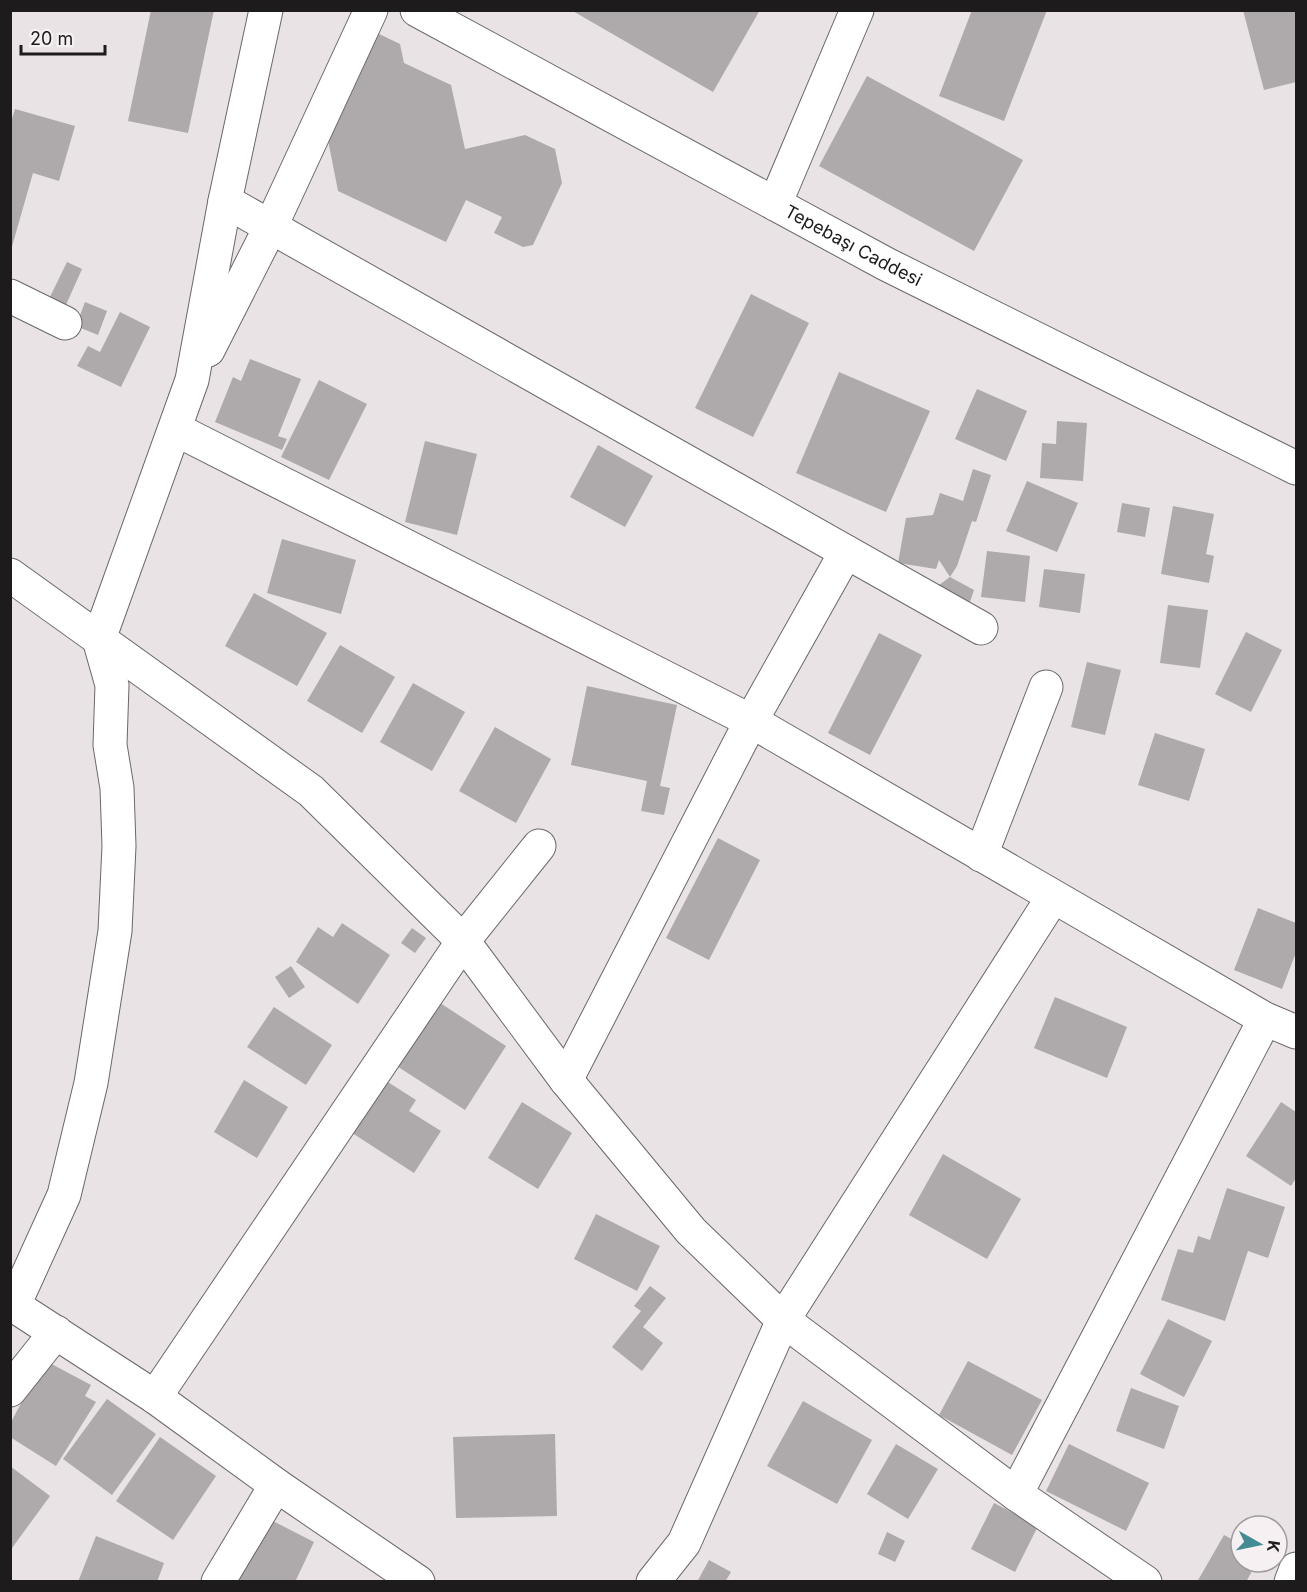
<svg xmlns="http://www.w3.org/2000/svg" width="1307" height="1592" font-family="Inter,sans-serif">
<rect width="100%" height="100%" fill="#e9e3e5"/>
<g fill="#aea9aa">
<path d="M151 10H214L188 133 128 121Z"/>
<path d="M571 10H760L713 92Z"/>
<path d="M972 10H1047L1004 121 939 96Z"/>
<path d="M1243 10H1296V82L1264 90Z"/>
<path d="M375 32 400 44 404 63 451 85 465 149 525 135 555 149 562 183 533 245 523 247 494 233 502 217 466 200 446 242 338 191 327 135Z"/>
<path d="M867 76 1023 160 974 251 819 166Z"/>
<path d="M15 109 75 126 59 181 33 173 11 250 10 125Z"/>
<path d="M67 262 82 269 65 307 49 299Z"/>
<path d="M751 294 809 323 753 437 695 408Z"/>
<path d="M85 302 107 311 98 335 76 326Z"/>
<path d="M120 312 150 327 121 387 77 366 88 346 100 352Z"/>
<path d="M250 359 301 379 278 436 287 439 282 450 215 422 233 377 241 381Z"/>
<path d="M839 372 930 411 886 512 796 473Z"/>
<path d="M319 380 367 404 329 480 281 457Z"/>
<path d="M977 389 1027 411 1006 461 955 439Z"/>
<path d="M1057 421 1087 423 1083 481 1040 478 1042 443 1056 444Z"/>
<path d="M425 441 477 454 457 535 405 522Z"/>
<path d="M598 445 653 476 625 527 570 497Z"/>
<path d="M973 469 991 475 976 522 972 521 957 566 950 577 939 560 936 569 898 563 906 518 933 515 940 493 963 501Z"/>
<path d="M1027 481 1078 503 1057 552 1006 531Z"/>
<path d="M1122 503 1150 508 1145 537 1117 532Z"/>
<path d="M1173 506 1214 514 1206 554 1214 556 1209 583 1161 574Z"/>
<path d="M282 539 356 560 341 614 267 593Z"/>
<path d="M987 551 1030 556 1025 602 981 597Z"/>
<path d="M1044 569 1085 574 1080 613 1039 607Z"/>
<path d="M950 577 974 590 970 602 939 585Z"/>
<path d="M254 593 327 633 297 686 225 646Z"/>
<path d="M1168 605 1208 610 1200 668 1160 663Z"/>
<path d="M1246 632 1282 650 1251 712 1215 694Z"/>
<path d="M879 633 922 655 870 755 828 733Z"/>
<path d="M340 645 395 677 362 733 307 701Z"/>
<path d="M1087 662 1121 670 1105 735 1071 727Z"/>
<path d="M413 683 465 712 432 771 380 742Z"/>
<path d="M587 686 677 705 660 786 670 788 664 815 641 811 647 781 571 765Z"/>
<path d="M495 727 551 759 516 823 459 791Z"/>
<path d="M1155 733 1205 749 1189 801 1138 785Z"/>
<path d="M718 838 760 860 709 960 666 938Z"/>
<path d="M1258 908 1296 923V956L1295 955 1282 989 1234 970Z"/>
<path d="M342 923 390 955 358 1004 296 962 318 927 333 937Z"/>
<path d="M412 928 426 938 415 953 401 943Z"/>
<path d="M291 966 305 987 289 998 275 977Z"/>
<path d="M431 997 506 1046 465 1110 389 1061Z"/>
<path d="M1055 997 1127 1027 1107 1078 1034 1048Z"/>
<path d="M274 1007 332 1045 306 1085 247 1047Z"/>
<path d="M380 1077 416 1100 409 1111 441 1131 414 1173 346 1129Z"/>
<path d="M244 1080 288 1107 257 1158 214 1132Z"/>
<path d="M522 1102 572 1133 538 1189 488 1158Z"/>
<path d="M1281 1102 1296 1112V1178L1291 1186 1246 1156Z"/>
<path d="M943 1154 1021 1199 987 1259 909 1215Z"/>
<path d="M1227 1188 1285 1207 1268 1258 1248 1251 1225 1321 1161 1300 1178 1249 1193 1253 1198 1236 1210 1240Z"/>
<path d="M596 1214 660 1246 637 1291 574 1259Z"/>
<path d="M650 1286 666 1298 643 1327 663 1343 642 1371 612 1347 641 1311 634 1306Z"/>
<path d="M1168 1319 1212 1341 1184 1397 1140 1374Z"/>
<path d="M44 1360 91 1385 85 1396 96 1402 56 1466 10 1437V1424Z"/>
<path d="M968 1361 1042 1400 1012 1455 939 1415Z"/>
<path d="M1131 1388 1179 1406 1164 1449 1116 1431Z"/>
<path d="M107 1399 156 1434 112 1495 63 1459Z"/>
<path d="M803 1401 872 1440 837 1504 767 1466Z"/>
<path d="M555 1434 557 1516 456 1518 453 1437Z"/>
<path d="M160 1437 216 1476 173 1540 116 1501Z"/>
<path d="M896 1444 938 1469 908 1519 867 1494Z"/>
<path d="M1069 1444 1149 1483 1126 1531 1046 1491Z"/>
<path d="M10 1466 50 1496 12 1548 10 1547Z"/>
<path d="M994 1503 1038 1526 1015 1572 971 1549Z"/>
<path d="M265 1517 314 1542 295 1582H232Z"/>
<path d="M887 1532 905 1541 895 1562 878 1554Z"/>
<path d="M1224 1535 1241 1544V1562H1257L1246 1582H1197Z"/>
<path d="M96 1536 164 1563 157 1582H78Z"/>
<path d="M709 1560 731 1572 725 1582H697Z"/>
</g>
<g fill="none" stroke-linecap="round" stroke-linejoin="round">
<defs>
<g id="minor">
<path d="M225 201 981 628"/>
<path d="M775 204 857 10"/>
<path d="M10 296 65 323"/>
<path d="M208 350 271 226 371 10"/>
<path d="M175 429 751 721 1265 1019 1296 1032"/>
<path d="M10 575 311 791 463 941 566 1080 691 1231 783 1320 1016 1494 1145 1582"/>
<path d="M981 855 1046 687"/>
<path d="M566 1080 751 721 846 552"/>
<path d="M10 1303 155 1397 276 1485 418 1582"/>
<path d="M14 1305 64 1195 91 1083 115 931 119 846 117 788 110 745 112 685 99 639 192 380 225 201 266 10"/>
<path d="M10 1390 56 1332"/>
<path d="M155 1397 463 941 539 846"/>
<path d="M1016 1494 1265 1019"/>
<path d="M218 1582 276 1485"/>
<path d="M653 1582 684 1543 783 1320 1053 897"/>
<path d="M1291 1582 1296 1569"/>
</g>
<g id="major">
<path id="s1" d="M417 10 886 264 1296 468"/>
</g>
</defs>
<use href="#minor" stroke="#6c6768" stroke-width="35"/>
<use href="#major" stroke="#6c6768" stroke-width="35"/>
<use href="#minor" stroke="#fff" stroke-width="33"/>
<use href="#major" stroke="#fff" stroke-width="33"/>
</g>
<g text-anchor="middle" stroke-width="6" stroke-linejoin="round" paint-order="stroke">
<g font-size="18" fill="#1d1b1c" stroke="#f6f0f2">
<text dy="6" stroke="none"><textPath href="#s1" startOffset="496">Tepebaşı Caddesi</textPath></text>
</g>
</g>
<rect width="1307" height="1592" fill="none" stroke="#1d1b1c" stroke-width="24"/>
<g transform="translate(1259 1544) rotate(99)"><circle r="28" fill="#f6f0f2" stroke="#9f9b9c" stroke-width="1.5"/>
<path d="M0-4.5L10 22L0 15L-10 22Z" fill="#458b94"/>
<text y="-9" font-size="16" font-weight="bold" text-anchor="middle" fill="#1d1b1c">K</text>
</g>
<path d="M21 45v9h84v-9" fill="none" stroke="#1d1b1c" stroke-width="3"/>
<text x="30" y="45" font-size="18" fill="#1d1b1c" stroke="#f6f0f2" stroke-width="4.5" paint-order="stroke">20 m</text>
</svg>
